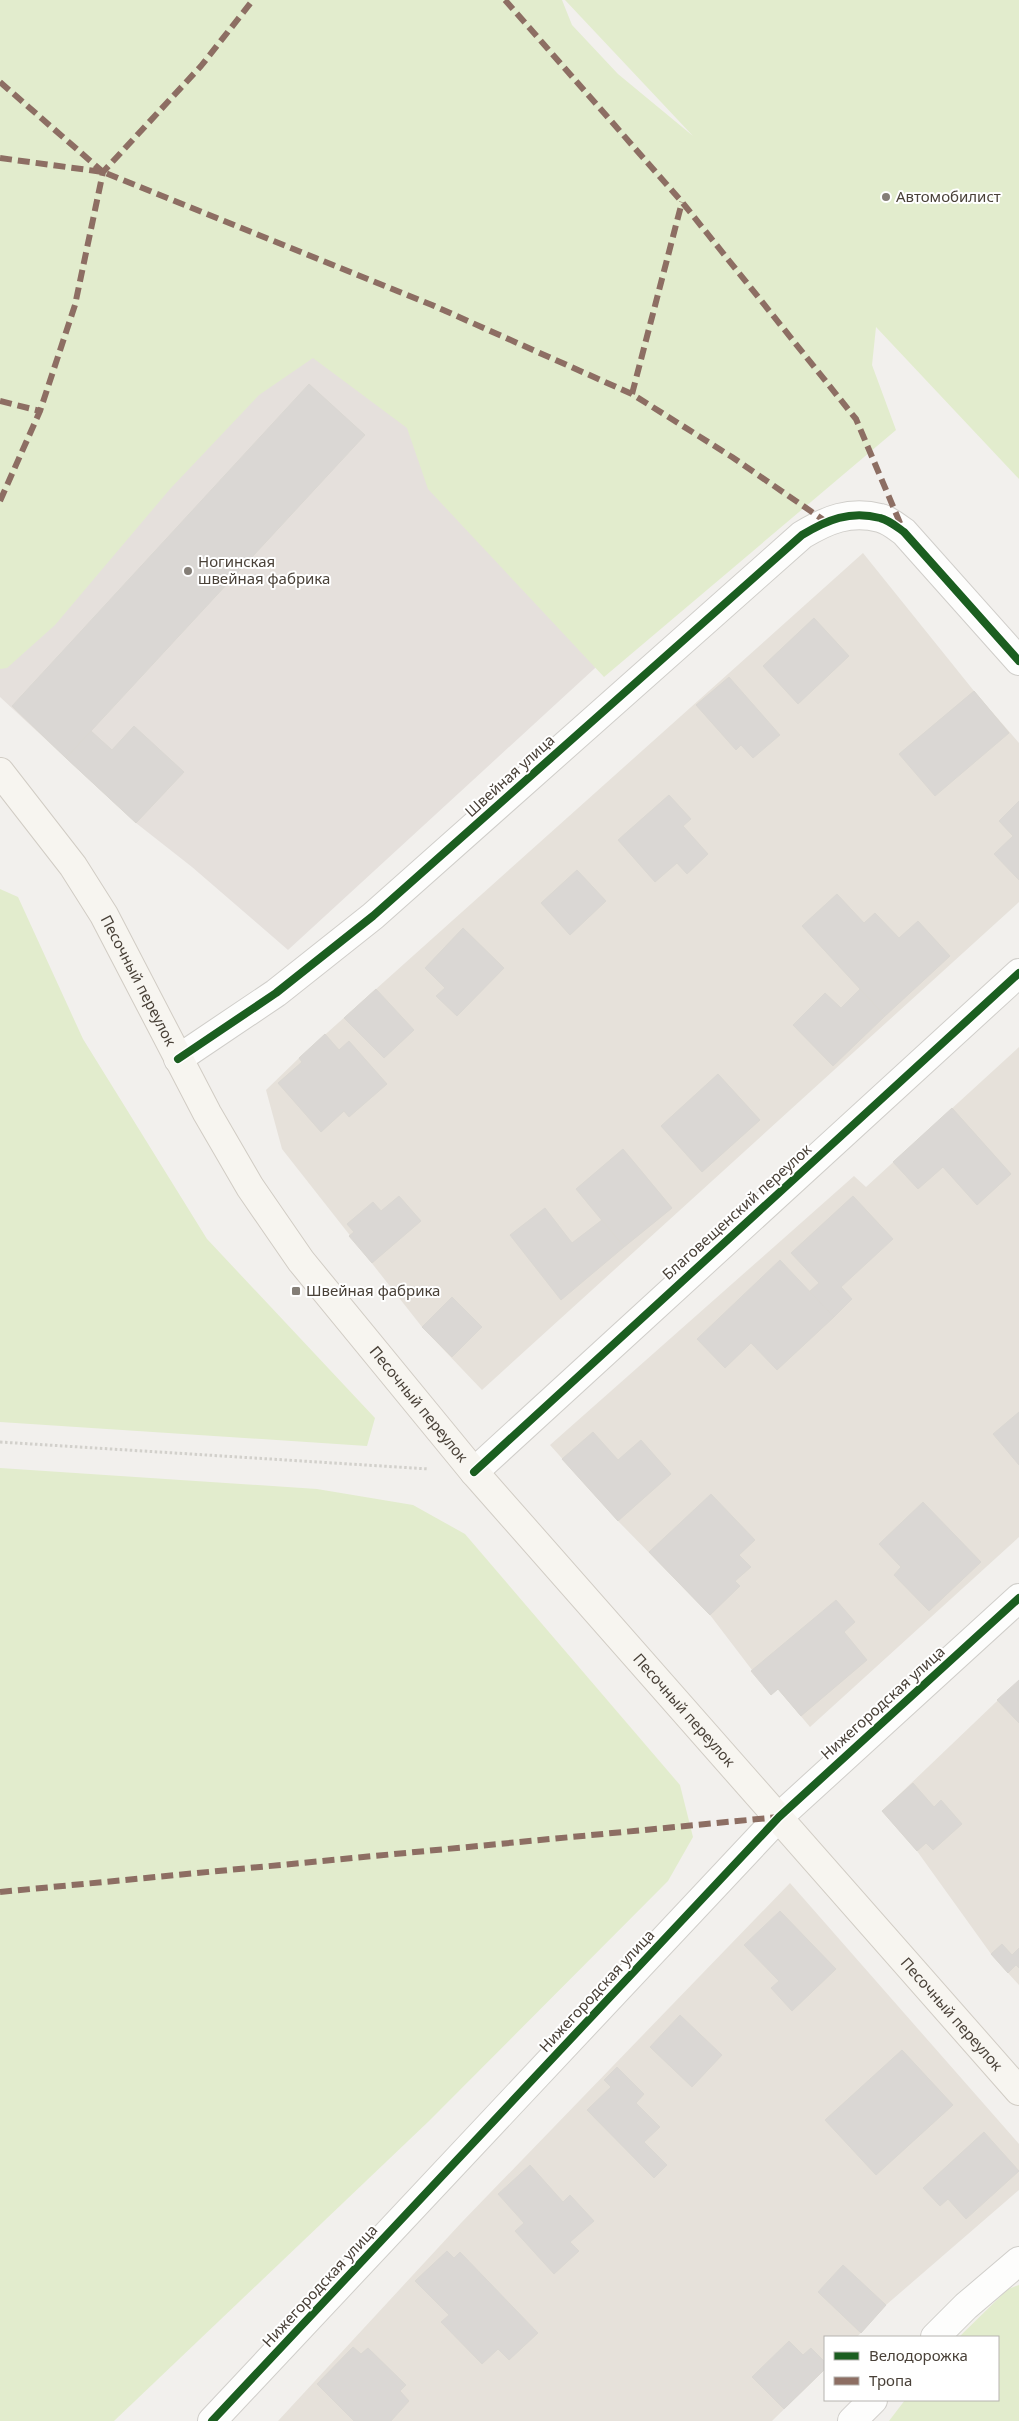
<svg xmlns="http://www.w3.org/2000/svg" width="1019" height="2421" font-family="'Noto Sans',sans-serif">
<rect width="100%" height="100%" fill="#f2f0ed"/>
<g fill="#e6e1da">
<path d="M863 553 974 691 1019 743V902L482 1390 422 1327 282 1149 266 1090 299 1058Z"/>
<path d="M1019 1047V1537L810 1727 778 1689 771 1695 710 1615 618 1521 550 1445 854 1176 866 1187Z"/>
<path d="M1019 1680V1985L991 1954 917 1851 882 1811Z"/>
<path d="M790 1883 1019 2144V2190L886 2305 857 2337H825V2369L772 2421H278L461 2223Z"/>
</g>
<path fill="#e5e0dc" d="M303 307 631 635 288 950 192 867 136 823 0 697V610Z"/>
<g fill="#e2eccd">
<path d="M0 0H562L572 25 618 74 693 136 565 0H1019V479L876 327 872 365 896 430 604 677 428 489 407 428 313 358 259 395 170 489 55 625 7 668 0 669Z"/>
<path d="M0 889 18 897 83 1039 207 1239 375 1418 367 1446 0 1422Z"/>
<path d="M0 1468 317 1489 413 1505 465 1534 680 1785 693 1837 668 1881 429 2121 114 2421H0Z"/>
<path d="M1019 2285V2421H889L905 2400H998V2337H959L1008 2289Z"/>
</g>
<g fill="#dad7d4" stroke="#dad7d2">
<path d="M309 384 365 435 66 758 12 706Z"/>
<path d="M814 618 849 656 798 704 763 666Z"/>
<path d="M729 677 780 735 753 758 741 745 736 750 696 705Z"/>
<path d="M974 691 1009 733 935 796 899 754Z"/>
<path d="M134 726 184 772 136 823 66 758 91 731 112 750Z"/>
<path d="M669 795 691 819 683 826 708 854 687 874 677 863 655 882 618 840Z"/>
<path d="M1019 801V880L994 854 1013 836 999 821Z"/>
<path d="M577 870 606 901 570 935 541 903Z"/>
<path d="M837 894 864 923 875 913 899 938 918 921 950 956 885 1016 802 926Z"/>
<path d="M463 928 504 968 457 1016 436 996 445 988 425 968Z"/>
<path d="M376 989 414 1030 384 1058 344 1018Z"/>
<path d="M860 989 885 1016 833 1066 793 1025 825 993 841 1008Z"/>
<path d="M325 1034 339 1050 349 1041 387 1084 349 1117 344 1111 321 1132 278 1083 302 1062 299 1058Z"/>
<path d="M718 1074 760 1120 702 1172 661 1126Z"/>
<path d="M952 1108 1011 1174 977 1205 943 1167 918 1189 893 1162Z"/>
<path d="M623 1149 672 1208 624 1247 576 1189Z"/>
<path d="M399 1196 421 1221 372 1263 349 1236 354 1232 347 1224 373 1202 381 1211Z"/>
<path d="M853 1196 893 1239 841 1287 852 1299 834 1317 809 1292 819 1283 791 1253Z"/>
<path d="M545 1208 572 1243 602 1220 624 1247 561 1300 510 1235Z"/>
<path d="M780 1260 834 1317 777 1370 751 1343 725 1368 697 1339Z"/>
<path d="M452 1297 482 1327 452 1357 422 1327Z"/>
<path d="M1019 1412V1465L993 1434Z"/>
<path d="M593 1432 618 1460 641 1440 671 1474 618 1521 562 1459Z"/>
<path d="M711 1494 755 1540 739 1555 751 1567 735 1581 740 1586 710 1615 649 1552Z"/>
<path d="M923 1502 981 1562 929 1611 894 1575 901 1567 879 1544Z"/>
<path d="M836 1600 855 1622 844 1632 867 1660 801 1716 778 1689 771 1695 751 1671Z"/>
<path d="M1019 1680V1723L997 1700Z"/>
<path d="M913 1783 934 1807 941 1800 962 1824 933 1850 926 1843 917 1851 882 1811Z"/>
<path d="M780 1911 836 1969 792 2011 771 1988 779 1981 744 1945Z"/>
<path d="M1002 1944 1012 1955 1019 1948V1968L1016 1965 1008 1973 991 1954Z"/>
<path d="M680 2015 722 2055 692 2087 650 2047Z"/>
<path d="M902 2050 953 2105 876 2175 825 2120Z"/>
<path d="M617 2067 644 2094 636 2103 660 2127 644 2142 667 2165 654 2178 587 2110 611 2087 604 2080Z"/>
<path d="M984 2132 1019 2171 966 2219 948 2199 940 2206 923 2188Z"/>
<path d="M530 2165 563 2202 570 2195 594 2221 570 2242 579 2251 554 2274 515 2231 524 2223 498 2194Z"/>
<path d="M447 2251 454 2258 460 2252 538 2333 509 2360 498 2349 482 2364 441 2322 449 2315 415 2281Z"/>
<path d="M843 2265 886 2305 861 2333 818 2292Z"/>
<path d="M789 2341 803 2355 811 2348 825 2362V2369L784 2409 752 2377Z"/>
<path d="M353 2347 361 2354 368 2348 406 2385 400 2391 409 2401 391 2421H354L317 2384Z"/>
</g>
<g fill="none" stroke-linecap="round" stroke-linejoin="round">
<defs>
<g id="street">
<path d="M178 1059 276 993 373 916 802 535C827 520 850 510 880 518 889 520 897 527 904 532L1019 661"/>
<path d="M474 1472 1019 973"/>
<path d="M935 2337 966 2306 1019 2261"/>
<path d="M212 2421 779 1817 1019 1598"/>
<path d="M852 2421 873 2400"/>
</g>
<g id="secondary">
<path id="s1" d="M0 772 73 866 104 915 207 1113 250 1187 301 1261 474 1472 1019 2091"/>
</g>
</defs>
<use href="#street" stroke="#d0ceca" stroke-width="30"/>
<use href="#secondary" stroke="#d1ccc4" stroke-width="30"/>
<path stroke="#d2d0cb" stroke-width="3" stroke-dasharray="2.5 2.5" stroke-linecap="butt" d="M0 1442 429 1469"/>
<use href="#street" stroke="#fdfdfc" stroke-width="28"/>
<use href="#secondary" stroke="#f7f5f0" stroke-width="28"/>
<g stroke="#8d6e63" stroke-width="6" stroke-dasharray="12 6" stroke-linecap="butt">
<path d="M505 0 682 202 856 419 903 530"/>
<path d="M0 82 103 172"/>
<path d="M0 158 103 172 432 305 632 394 732 457 825 521"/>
<path d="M632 394 682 202"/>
<path d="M0 401 40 411"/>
<path d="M0 501 40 411 75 305 103 172 201 66 253 0"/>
<path d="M0 1892 779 1817"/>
</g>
<defs>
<g id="cycleway">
<path d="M178 1059 276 993 373 916 802 535C827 520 850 510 880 518 889 520 897 527 904 532L1019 661"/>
<path d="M474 1472 1019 973"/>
<path d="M212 2421 779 1817 1019 1598"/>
</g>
</defs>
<use href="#cycleway" stroke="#fff" stroke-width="11"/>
<use href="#cycleway" stroke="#1b5e20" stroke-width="8"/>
</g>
<g fill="#847e77" stroke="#fff" stroke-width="2">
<circle cx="886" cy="197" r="5"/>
<circle cx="188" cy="571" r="5"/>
<rect x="291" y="1286" width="10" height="10" rx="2.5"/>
</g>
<g text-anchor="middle" stroke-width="4" stroke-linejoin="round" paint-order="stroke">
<g font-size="15" fill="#494138" stroke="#fff" text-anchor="start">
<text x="896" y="202">Автомобилист</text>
<text x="198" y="567">Ногинская<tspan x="198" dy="17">швейная фабрика</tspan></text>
<text x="306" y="1296">Швейная фабрика</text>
</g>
<g font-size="15" fill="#494138" stroke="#fff">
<text transform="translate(510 776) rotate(-42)" y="5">Швейная улица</text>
<text dy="5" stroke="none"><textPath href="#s1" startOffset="251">Песочный переулок</textPath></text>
<text transform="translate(737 1212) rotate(-42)" y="5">Благовещенский переулок</text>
<text dy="5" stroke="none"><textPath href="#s1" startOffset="761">Песочный переулок</textPath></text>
<text transform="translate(883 1703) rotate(-42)" y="5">Нижегородская улица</text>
<text dy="5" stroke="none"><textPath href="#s1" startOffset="1166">Песочный переулок</textPath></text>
<text transform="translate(597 1991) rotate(-47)" y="5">Нижегородская улица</text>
<text dy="5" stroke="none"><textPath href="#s1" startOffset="1571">Песочный переулок</textPath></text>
<text transform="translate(320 2286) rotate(-47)" y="5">Нижегородская улица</text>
</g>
</g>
<rect x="824" y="2336" width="175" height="65" fill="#ffffff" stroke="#b6b3af"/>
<rect x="834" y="2352" width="25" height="8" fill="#1b5e20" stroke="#b6b3af"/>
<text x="869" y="2361" font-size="15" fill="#494138">Велодорожка</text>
<rect x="834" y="2377" width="25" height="8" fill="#8d6e63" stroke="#b6b3af"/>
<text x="869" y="2386" font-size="15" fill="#494138">Тропа</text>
</svg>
